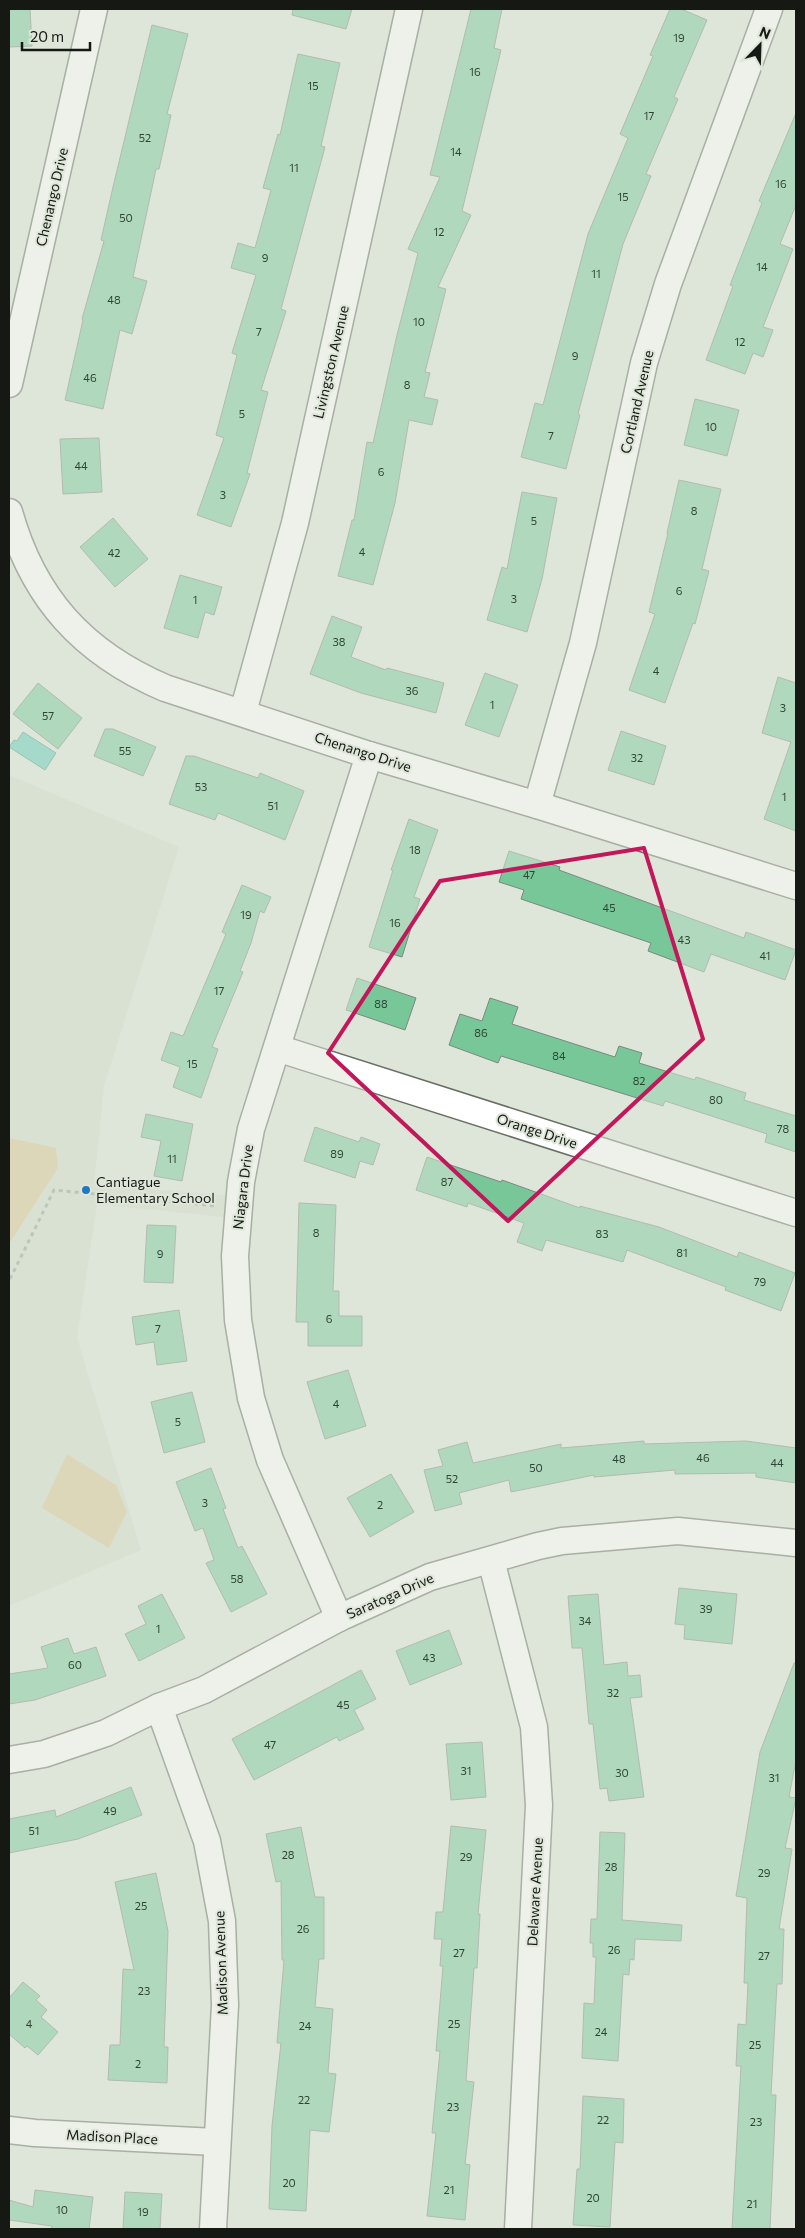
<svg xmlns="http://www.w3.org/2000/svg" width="805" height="2238" font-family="Commissioner,sans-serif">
<rect width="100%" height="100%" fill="#dee6d9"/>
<path fill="#d0dcc9" d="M9 775 179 847 104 1086 94 1184 234 1196 233 1218 97 1204 77 1338 141 1550 9 1606Z"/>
<g fill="#dcc693">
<path d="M9 1138 56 1148 58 1168 9 1244Z"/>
<path d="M67 1454 116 1485 127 1512 109 1548 42 1508Z"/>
</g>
<path fill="#60ccb9" stroke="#4a9688" d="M23 732 56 753 45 770 9 747 14 740 17 741Z"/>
<g fill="#78c799" stroke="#7b8880">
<path d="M9 9H30L32 46 9 47Z"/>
<path d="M293 9H352L346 29 292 15Z"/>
<path d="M471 9H502L494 48 501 50 462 211 471 215 438 287 446 289 425 372 430 373 424 397 438 400 432 425 409 420 395 503 373 585 338 576 352 520H354L367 442 373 443 397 335 418 253 408 249 440 177 430 175Z"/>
<path d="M670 9H681L707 20 674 97 678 99 646 174 651 176 623 244 578 414 580 415 566 469 521 457 535 403 543 405 588 234 628 138 620 134 653 56 650 55Z"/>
<path d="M152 25 188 34 167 114 171 115 159 169H156L133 277 147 281 132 334 120 330 103 409 65 400 83 320 82 319 104 241 101 240 113 187Z"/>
<path d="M298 54 340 63 321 146 325 147 281 309 286 311 261 390 268 392 247 473 250 474 231 527 197 515 224 438 216 435 237 355 232 353 256 275 231 268 238 243 255 248 271 190 263 188 278 134 280 135Z"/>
<path d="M796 113V205L780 244 793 249 763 327 773 330 763 357 753 353 745 374 706 360 733 286 730 285 762 203 759 201Z"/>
<path d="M695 399 739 410 727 456 684 445Z"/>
<path d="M99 438 102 492 63 494 60 439Z"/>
<path d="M679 480 721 489 702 569 709 571 695 624 693 623 665 703 629 690 655 614 649 612 668 533H667Z"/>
<path d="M522 492 557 498 542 579 527 632 487 620 502 567 507 569Z"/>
<path d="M113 518 148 559 115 587 80 547Z"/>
<path d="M180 575 222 587 214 615 205 612 198 638 164 628Z"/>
<path d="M332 616 362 627 351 657 386 670 387 668 444 683 436 713 361 693 310 674Z"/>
<path d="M485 673 518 685 499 737 465 725Z"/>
<path d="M778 677 796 683V831L764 819 791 742 762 733Z"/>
<path d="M38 683 82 718 58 749 13 714Z"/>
<path d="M105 729H113L156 747 143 776 94 756Z"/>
<path d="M621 731 666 746 654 785 608 770Z"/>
<path d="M186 756H194L258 778 260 773 304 791 285 840 218 813 215 820 169 804Z"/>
<path d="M409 819 438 830 414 897 420 899 402 957 369 947 393 870H391Z"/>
<path d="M509 851 560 867 559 870 744 938 746 932 796 950 785 980 711 954 704 972 648 951 651 943 521 899 524 890 499 882Z"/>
<path d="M242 885 271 897 264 913 260 911 251 943 240 971 243 972 212 1047 218 1049 201 1098 173 1087 180 1067 161 1060 171 1032 183 1036 226 934 222 932Z"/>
<path d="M357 978 416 998 405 1030 346 1010Z"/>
<path d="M490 998 518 1007 512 1024 615 1057 619 1046 642 1053 639 1063 695 1080 696 1077 746 1093 744 1100 796 1116V1152L765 1142 767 1134 665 1101 663 1106 501 1056 498 1063 449 1045 460 1014 482 1021Z"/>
<path d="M146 1114 193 1124 182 1181 154 1176 161 1141 141 1137Z"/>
<path d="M315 1127 359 1142 361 1137 380 1144 373 1165 360 1161 355 1178 304 1161Z"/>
<path d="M427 1157 501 1182 502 1180 580 1208V1206L659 1227 737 1257 739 1252 795 1273 781 1311 725 1290 726 1287 627 1250 623 1262 546 1240 542 1251 517 1242 524 1223 468 1203 467 1207 416 1190Z"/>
<path d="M299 1203 336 1205 333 1291H339V1316H362V1346H308V1322H296Z"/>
<path d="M147 1225 176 1226 173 1283 144 1282Z"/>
<path d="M179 1310 187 1361 157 1365 154 1342 136 1345 132 1317Z"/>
<path d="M348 1370 366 1426 325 1439 307 1382Z"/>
<path d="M192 1392 205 1442 164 1453 151 1402Z"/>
<path d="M644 1441V1444L746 1441 796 1448V1483L756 1477V1473L675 1474V1470L594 1477V1475L511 1492 509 1480 459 1493 462 1504 435 1511 424 1470 443 1466 438 1450 467 1442 473 1463 561 1444V1448Z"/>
<path d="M211 1468 226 1508 223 1509 238 1548 242 1546 267 1594 231 1612 206 1563 214 1560 203 1528 195 1531 176 1482Z"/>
<path d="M391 1474 414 1512 370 1537 347 1498Z"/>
<path d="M679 1588 737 1594 732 1644 684 1639 685 1625 675 1624Z"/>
<path d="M162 1594 185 1638 139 1661 125 1634 146 1624 138 1606Z"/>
<path d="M598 1594 604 1665 627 1662 628 1676 640 1675 642 1697 630 1698 644 1797 609 1801 607 1788 600 1789 593 1724H589L582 1648H572L568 1596Z"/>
<path d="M449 1630 462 1664 410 1685 396 1651Z"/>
<path d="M68 1638 74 1654 96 1647 106 1676 35 1700 9 1704V1674L48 1668 41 1647Z"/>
<path d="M794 1663H796V1760L789 1797 796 1798 785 1848 792 1849 779 1929H784L782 1984H777L771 2095H776L770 2229H732L741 2066H736L738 2024 746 2025 748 1983H744L747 1898 736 1896 760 1752Z"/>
<path d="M361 1670 376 1699 354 1710 364 1729 339 1741 337 1737 254 1780 232 1739Z"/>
<path d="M482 1742 486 1797 451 1800 446 1744Z"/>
<path d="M131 1787 142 1815 78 1839 9 1853V1819L55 1810 56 1817Z"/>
<path d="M451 1826 486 1830 478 1914H480L477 1968H474L466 2081 474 2082 465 2164 470 2165 465 2220 427 2216 436 2133H432L440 2051H436L443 1966H440L442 1939H434L436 1912H443Z"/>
<path d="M301 1827 315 1897H324V1959H319L315 2007 333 2009 328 2073 336 2074 329 2132 310 2130 306 2211 269 2209 272 2126 281 2043H277L284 1960H282L281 1881 276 1882 266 1834Z"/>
<path d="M600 1832 625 1833 622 1920 682 1925 681 1941 635 1939 634 1960 630 1959 629 1975 623 1974 618 2061 582 2058 584 2003 594 2004 596 1957H593V1943H590L591 1919H597Z"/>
<path d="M156 1873 168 1931 164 2047H168L167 2083 108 2080 110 2045H120L123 1969 134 1970 115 1882Z"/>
<path d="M23 1982 40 1996 36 2000 47 2010 41 2017 58 2032 38 2055 27 2046 25 2048 9 2034V1998Z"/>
<path d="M583 2096 624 2099 623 2143 615 2142 610 2227 573 2225 577 2169H580Z"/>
<path d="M35 2190 93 2197 89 2229H51L52 2226 9 2220V2200L33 2207Z"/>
<path d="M125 2192 162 2194 160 2229H123Z"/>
</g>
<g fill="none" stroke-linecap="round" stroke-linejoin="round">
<defs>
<g id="minor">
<path d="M9 384 94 9"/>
<path d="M9 512C33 598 83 653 165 688L369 755 537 805 796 886"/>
<path d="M243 712 295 523 409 9"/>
<path d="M537 805 583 643 644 363 668 284 769 9"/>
<path d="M277 1048 796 1213"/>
<path d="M491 1560 534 1727 539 1805 518 2229"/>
<path d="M339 1618 270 1460 251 1398 238 1320 235 1256 241 1182 251 1129 369 755"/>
<path d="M159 1707 207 1841 222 1921 225 2005 213 2229"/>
<path d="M9 1760 44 1754 106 1733 159 1707 204 1690 339 1618 430 1577 538 1546 562 1541 678 1531 796 1543"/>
<path d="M9 2130 35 2133 216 2142"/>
</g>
</defs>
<use href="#minor" stroke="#666d62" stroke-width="29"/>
<path stroke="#989e94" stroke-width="3" stroke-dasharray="4 4" stroke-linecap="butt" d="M10 1279 54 1190 216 1206"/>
<use href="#minor" stroke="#fff" stroke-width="26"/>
</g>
<path d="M0 0H805V2238H0ZM644 848 703 1039 508 1221 328 1053 440 881Z" fill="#dee6d9" fill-opacity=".55" fill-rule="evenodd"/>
<path fill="none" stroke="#c2185b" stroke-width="4" stroke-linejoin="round" d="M644 848 703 1039 508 1221 328 1053 440 881Z"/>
<circle fill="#2177c5" stroke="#dee6d9" stroke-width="2" cx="86" cy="1190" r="5"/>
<g text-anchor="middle" stroke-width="4" stroke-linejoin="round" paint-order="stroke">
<g font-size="11" fill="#2e4435">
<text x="679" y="42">19</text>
<text x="475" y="76">16</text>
<text x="313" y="90">15</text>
<text x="649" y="120">17</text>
<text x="145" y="142">52</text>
<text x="456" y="156">14</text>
<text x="294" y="172">11</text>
<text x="781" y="188">16</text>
<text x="623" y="201">15</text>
<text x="126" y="222">50</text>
<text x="439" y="236">12</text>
<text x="265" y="262">9</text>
<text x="762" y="271">14</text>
<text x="596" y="278">11</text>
<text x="114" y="304">48</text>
<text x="419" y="326">10</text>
<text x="259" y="336">7</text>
<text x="740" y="346">12</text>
<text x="575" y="360">9</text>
<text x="90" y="382">46</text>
<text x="407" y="389">8</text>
<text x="242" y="418">5</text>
<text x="711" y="431">10</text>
<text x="551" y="440">7</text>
<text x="81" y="470">44</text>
<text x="381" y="476">6</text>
<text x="223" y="499">3</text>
<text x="694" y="515">8</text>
<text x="534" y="525">5</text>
<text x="362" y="556">4</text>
<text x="114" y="557">42</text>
<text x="679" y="595">6</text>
<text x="514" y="603">3</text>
<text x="195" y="604">1</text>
<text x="339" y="646">38</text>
<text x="656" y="675">4</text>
<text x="412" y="695">36</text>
<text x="492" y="709">1</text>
<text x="783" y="712">3</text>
<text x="48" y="720">57</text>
<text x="125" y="755">55</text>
<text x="637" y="762">32</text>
<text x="201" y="791">53</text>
<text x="784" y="801">1</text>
<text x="273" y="810">51</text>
<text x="415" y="854">18</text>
<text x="529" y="879">47</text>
<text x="609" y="912">45</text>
<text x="246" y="919">19</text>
<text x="395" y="927">16</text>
<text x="684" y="944">43</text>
<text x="765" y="960">41</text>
<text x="219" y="995">17</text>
<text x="381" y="1008">88</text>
<text x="481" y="1037">86</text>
<text x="559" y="1060">84</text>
<text x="192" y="1068">15</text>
<text x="639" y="1085">82</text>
<text x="716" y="1104">80</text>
<text x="783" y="1133">78</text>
<text x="337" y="1158">89</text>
<text x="172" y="1163">11</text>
<text x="447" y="1186">87</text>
<text x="316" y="1237">8</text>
<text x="602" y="1238">83</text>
<text x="682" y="1257">81</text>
<text x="160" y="1258">9</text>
<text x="760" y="1286">79</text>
<text x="329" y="1323">6</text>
<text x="158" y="1333">7</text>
<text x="336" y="1408">4</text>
<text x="178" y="1426">5</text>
<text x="703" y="1462">46</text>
<text x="619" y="1463">48</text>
<text x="777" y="1467">44</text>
<text x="536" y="1472">50</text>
<text x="452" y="1483">52</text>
<text x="205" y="1507">3</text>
<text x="380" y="1509">2</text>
<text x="237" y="1583">58</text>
<text x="706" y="1613">39</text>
<text x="585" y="1625">34</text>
<text x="158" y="1633">1</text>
<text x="429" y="1662">43</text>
<text x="75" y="1669">60</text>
<text x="613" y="1697">32</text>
<text x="343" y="1709">45</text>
<text x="270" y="1749">47</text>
<text x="466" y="1775">31</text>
<text x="622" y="1777">30</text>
<text x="774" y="1782">31</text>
<text x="110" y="1815">49</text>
<text x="34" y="1835">51</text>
<text x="288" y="1859">28</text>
<text x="466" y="1861">29</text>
<text x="611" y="1871">28</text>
<text x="764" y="1877">29</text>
<text x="141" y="1910">25</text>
<text x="303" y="1933">26</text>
<text x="614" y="1954">26</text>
<text x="459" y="1957">27</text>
<text x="764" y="1960">27</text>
<text x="144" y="1995">23</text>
<text x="29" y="2028">4</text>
<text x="454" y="2028">25</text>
<text x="305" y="2030">24</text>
<text x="601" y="2036">24</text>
<text x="755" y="2049">25</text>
<text x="138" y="2068">2</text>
<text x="304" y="2104">22</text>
<text x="453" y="2111">23</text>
<text x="603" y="2124">22</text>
<text x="756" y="2126">23</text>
<text x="289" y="2187">20</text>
<text x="449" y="2194">21</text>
<text x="593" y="2202">20</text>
<text x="752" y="2208">21</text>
<text x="62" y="2214">10</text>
<text x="143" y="2216">19</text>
</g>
<g font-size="14" fill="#161814" stroke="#dee6d9">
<text transform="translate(52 197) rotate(-77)" y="5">Chenango Drive</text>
<text transform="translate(331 362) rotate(-77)" y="5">Livingston Avenue</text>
<text transform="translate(637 402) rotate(-77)" y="5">Cortland Avenue</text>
<text transform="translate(363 752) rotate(18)" y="5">Chenango Drive</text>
<text transform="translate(537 1131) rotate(18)" y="5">Orange Drive</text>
<text transform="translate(243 1187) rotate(-83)" y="5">Niagara Drive</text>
<text transform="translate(390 1596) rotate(-24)" y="5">Saratoga Drive</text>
<text transform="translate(535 1892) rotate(-87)" y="5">Delaware Avenue</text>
<text transform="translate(221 1963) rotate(-92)" y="5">Madison Avenue</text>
<text transform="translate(112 2137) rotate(3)" y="5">Madison Place</text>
</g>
<g font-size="14" fill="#161814" stroke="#dee6d9" text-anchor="start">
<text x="96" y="1187">Cantiague<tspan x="96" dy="16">Elementary School</tspan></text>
</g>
</g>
<rect width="805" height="2238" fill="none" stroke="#161814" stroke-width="20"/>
<g transform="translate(760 45) rotate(23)" stroke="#dee6d9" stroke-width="4" paint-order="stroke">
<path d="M0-4L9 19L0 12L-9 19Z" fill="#161814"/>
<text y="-8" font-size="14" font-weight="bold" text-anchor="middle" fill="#161814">N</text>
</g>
<path d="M22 42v8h68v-8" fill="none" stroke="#161814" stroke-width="2.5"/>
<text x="30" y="42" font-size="15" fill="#161814" stroke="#dee6d9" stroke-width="4" paint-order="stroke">20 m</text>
</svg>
